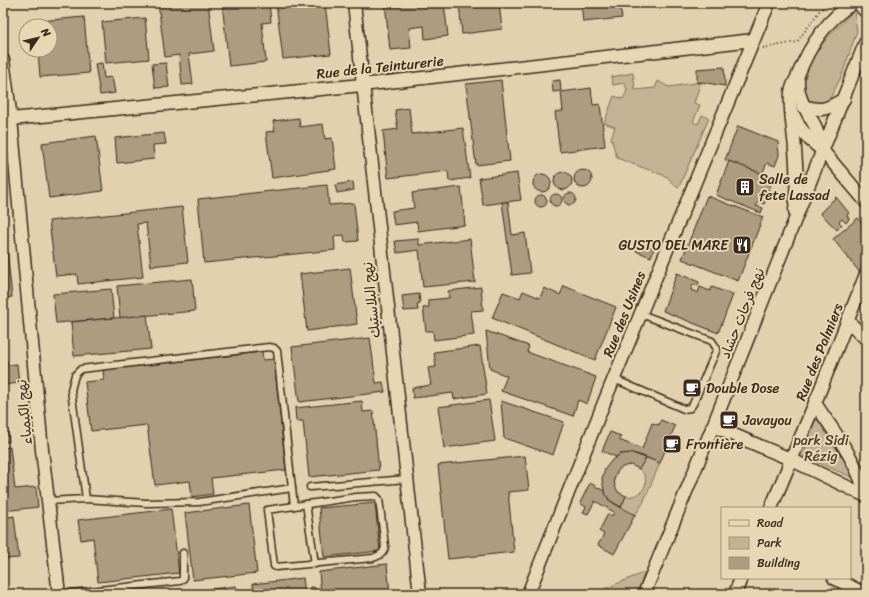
<svg xmlns="http://www.w3.org/2000/svg" width="869" height="597" font-family="Sriracha,'Playpen Sans Arabic',sans-serif">
<rect width="100%" height="100%" fill="#e2d0ae"/>
<filter id="ink" filterUnits="userSpaceOnUse"><feTurbulence type="fractalNoise" baseFrequency=".025" numOctaves="2"/><feDisplacementMap in="SourceGraphic" scale="8" xChannelSelector="R" yChannelSelector="G"/><feConvolveMatrix kernelMatrix="1 2 1 2 8 2 1 2 1" color-interpolation-filters="sRGB"/></filter>
<g filter="url(#ink)">
<g fill="#c3b294" stroke="#7f6e59">
<path d="M854 11 857 31 842 75 832 95 826 104 818 106C815 104 809 102 807 100 803 96 803 90 804 85 806 56 833 31 854 11Z"/>
<path d="M633 73 635 90 655 88 658 81 669 87 701 82 694 103 700 105 693 122 698 124 702 115 709 118 679 187 673 184 668 177 617 158 611 138 615 127 604 123 614 96 623 99 627 91 625 83 613 85 611 77Z"/>
<path d="M815 420 822 421 858 480 803 456Z"/>
<path d="M646 458 660 463 643 503 635 515 621 507 626 496C643 499 653 480 639 469Z"/>
<path d="M660 566 648 594H592Z"/>
</g>
<g fill="#ae9c81" stroke="#3b2a1e">
<path d="M158 3H208L214 51 189 54 193 84 182 85 179 55 165 57Z"/>
<path d="M222 3H269L271 22 262 23 266 62 229 66Z"/>
<path d="M276 3H325L331 54 283 59Z"/>
<path d="M385 3H444L448 36 425 39 424 26 409 28 411 48 390 50Z"/>
<path d="M459 3H499L502 29 462 34Z"/>
<path d="M581 3H631V6L620 7 622 18 583 22Z"/>
<path d="M84 17 89 73 40 77 38 50H50V26H28V22Z"/>
<path d="M145 18 149 59 106 63 102 22Z"/>
<path d="M102 63 104 78 112 77 115 93 100 95 95 64Z"/>
<path d="M166 63 169 87 155 88 152 64Z"/>
<path d="M724 67 725 86 701 82 697 83V69Z"/>
<path d="M501 80 510 161 476 165 466 84Z"/>
<path d="M560 80 561 91 553 92 552 81Z"/>
<path d="M591 88 593 105 600 104 605 146 560 152 555 112 563 111 561 92Z"/>
<path d="M409 108 412 134 463 128 470 178 449 181 448 171 388 178 383 131 398 129 395 110Z"/>
<path d="M299 118 300 127 323 124 325 139 332 138 336 169 272 178 266 132 275 131 273 121Z"/>
<path d="M738 126 778 142 779 155 775 166 767 163 762 174 725 160Z"/>
<path d="M164 133 166 144 153 145 154 159 117 163 115 138Z"/>
<path d="M96 136 103 191 49 198 42 143Z"/>
<path d="M729 161 773 178 764 204 758 201 756 206 763 208 761 213 716 195Z"/>
<circle cx="583" cy="179" r="9"/>
<circle cx="563" cy="181" r="9"/>
<path d="M517 173 521 200 483 205 479 178Z"/>
<circle cx="542" cy="183" r="9"/>
<path d="M353 182 354 190 337 193 335 185Z"/>
<path d="M327 185 329 205 354 203 358 241 345 242 344 235 334 236 335 250 204 263 198 199Z"/>
<path d="M461 187 465 225 418 231 417 222 394 225 392 211 414 208 412 193Z"/>
<circle cx="570" cy="199" r="6"/>
<circle cx="556" cy="200" r="6"/>
<circle cx="541" cy="201" r="6"/>
<path d="M707 196 763 217 738 281 682 259Z"/>
<path d="M836 197 849 213 847 215 849 219 846 223 842 219 839 222 842 225 837 230 820 213Z"/>
<path d="M502 202H508L512 235 525 233 530 273 512 275Z"/>
<path d="M182 207 188 262 151 266 146 223 137 224 143 277 78 284 77 274 56 276 49 221Z"/>
<path d="M858 218 866 229V259L861 274 833 239Z"/>
<path d="M419 239V245L470 239 475 282 423 287 419 250 397 253 395 241Z"/>
<path d="M640 242 654 248 651 257 636 251Z"/>
<path d="M3 250H7L12 297 3 298Z"/>
<path d="M350 268 357 324 307 331 300 274Z"/>
<path d="M677 273 699 282 698 286 693 284 691 290 698 293 700 287 710 291 712 287 733 295 718 333 663 311Z"/>
<path d="M192 279 195 311 120 318 117 286Z"/>
<path d="M564 286 616 307 595 360 492 318 503 292 520 298 523 291 540 298 544 288 560 295Z"/>
<path d="M481 287 483 310 471 311 474 335 434 340 433 331H426L423 308 429 307 428 300 449 298 448 291Z"/>
<path d="M111 289 114 318 56 323 53 294Z"/>
<path d="M419 294 420 303 417 304 418 310 404 311 402 296Z"/>
<path d="M147 315 151 349 74 356 71 322Z"/>
<path d="M486 331 529 346 527 352 596 377 587 404 578 400 573 416 501 391 507 376 490 369Z"/>
<path d="M370 338 376 383 383 382 385 392 299 402 292 347Z"/>
<path d="M480 346 487 394 454 399 453 393 413 398 412 388 431 385 428 368 436 367 434 352Z"/>
<path d="M262 352 263 360 274 359 286 470 211 478 213 494 192 497 190 481 155 485 147 425 91 431 85 382 104 380 103 370Z"/>
<path d="M7 360V365L17 364 19 383 3 385V361Z"/>
<path d="M4 396 9 442H3V397Z"/>
<path d="M489 400 495 441 444 448 438 407Z"/>
<path d="M362 401 363 412 373 411 379 470 309 477 303 421H296L295 408Z"/>
<path d="M501 401 564 422 553 455 504 438Z"/>
<path d="M661 420 675 426 660 463 643 456 632 453 621 454 616 457 602 451 610 432 621 436 619 440 642 449 652 423 659 425Z"/>
<path d="M10 447 15 489 36 487 38 507 3 511V448Z"/>
<path d="M632 453 646 458 639 469 631 465 625 466 619 469 616 474 614 480 615 486 618 492 626 496 621 507 609 500 604 491 602 479 605 469 612 460 621 454Z"/>
<path d="M525 456 529 490 508 492 514 552 448 559 438 465Z"/>
<path d="M590 483 604 491 609 500 618 506 635 515 614 554 598 545 604 534 599 531 608 514 612 516 614 512 595 501 588 514 583 512 586 507 580 503Z"/>
<path d="M375 503 380 551 324 557 319 508Z"/>
<path d="M249 505 257 573 193 580 185 513Z"/>
<path d="M171 509 179 573 98 582 93 538 81 540 78 520Z"/>
<path d="M14 516 19 558 3 559V518Z"/>
<path d="M387 564 390 594H321L319 572Z"/>
<path d="M303 578 305 594H254L253 584Z"/>
<path d="M236 586 237 594H196V591Z"/>
<path d="M30 590 31 594H3V593Z"/>
</g>
<g fill="none" stroke-linecap="round" stroke-linejoin="round">
<defs>
<g id="lane">
<path d="M614 379 684 409 690 408 693 404 717 349 712 341 641 314"/>
<path d="M310 487 407 479"/>
<path d="M292 488 294 506"/>
<path d="M376 496 379 499 385 546C384 554 380 555 373 558L276 567 274 566 267 510 356 497Z"/>
<path d="M48 501 86 499 146 503 199 502 292 488 277 351 274 348 269 347 81 369 75 375 71 390 86 499"/>
<path d="M306 504 315 564"/>
<path d="M312 591V594"/>
<path d="M63 594 180 581 183 579V553"/>
</g>
<g id="street">
<path d="M354 3 420 594"/>
<path d="M858 3 866 12"/>
<path d="M3 60 11 119 42 450 59 594"/>
<path d="M798 80C797 98 807 111 815 126 818 134 820 142 823 150"/>
<path d="M803 106C823 112 827 109 844 99"/>
<path d="M793 114 799 126 809 139 823 151 866 202"/>
<path d="M11 119 362 85 753 40"/>
<path d="M795 211C797 190 797 170 795 150 794 131 789 111 791 92 792 86 796 80 798 75 810 45 826 20 853 3"/>
<path d="M848 321 866 339"/>
<path d="M815 403C834 432 858 462 866 496"/>
<path d="M713 426 790 459 866 496"/>
<path d="M771 508 815 403 866 274"/>
<path d="M834 578 865 594"/>
<path d="M528 594 605 400 769 3"/>
<path d="M644 594 713 426 866 41"/>
<path d="M735 594 741 578"/>
</g>
</defs>
<use href="#lane" stroke="#3b2a1e" stroke-width="9"/>
<use href="#street" stroke="#3b2a1e" stroke-width="15"/>
<path stroke="#3b2a1e" stroke-width="2" stroke-dasharray="1 3" stroke-linecap="butt" d="M763 48 797 42 820 10 828 3"/>
<use href="#lane" stroke="#e9d7b4" stroke-width="6"/>
<use href="#street" stroke="#e9d7b4" stroke-width="12"/>
</g>
</g>
<defs>
<symbol id="building-square" viewBox="-11 -11 22 22"><rect x="-9" y="-9" width="18" height="18" rx="4" fill="#3b2a1e" stroke="#e9d7b4"/><path d="M-4-6H4V6H1V3H-1V6H-4ZM-2.5-4.3h1.7v1.8h-1.7ZM.8-4.3h1.7v1.8H.8ZM-2.5-1h1.7V.8h-1.7ZM.8-1h1.7V.8H.8Z" fill="#fff"/></symbol>
<symbol id="restaurant-square" viewBox="-11 -11 22 22"><rect x="-9" y="-9" width="18" height="18" rx="4" fill="#3b2a1e" stroke="#e9d7b4"/><path d="M-5-6h1v4h1v-4h1v4h1v-4h1v5L-1.5 .5V6h-2V.5L-5-1ZM5-6V6H3V1.5H1.5Q1.5-4 5-6Z" fill="#fff"/></symbol>
<symbol id="cafe-square" viewBox="-11 -11 22 22"><rect x="-9" y="-9" width="18" height="18" rx="4" fill="#3b2a1e" stroke="#e9d7b4"/><path d="M-5.5-4.5H6V0H3Q3 3.5 0 3.5H-2.5Q-5.5 3.5-5.5 0ZM3-3.2v2h1.7v-2ZM-6 4.5H4V6H-6Z" fill="#fff"/></symbol>
</defs>
<g fill-rule="evenodd">
<use href="#building-square" x="734" y="176" width="22" height="22"/>
<use href="#restaurant-square" x="731" y="234" width="22" height="22"/>
<use href="#cafe-square" x="681" y="377" width="22" height="22"/>
<use href="#cafe-square" x="718" y="409" width="22" height="22"/>
<use href="#cafe-square" x="661" y="433" width="22" height="22"/>
</g>
<g text-anchor="middle" stroke-width="4" stroke-linejoin="round" paint-order="stroke">
<g font-size="14" fill="#3b2a1e" stroke="#e9d7b4">
<text transform="translate(380 67) rotate(-6)" y="5">Rue de la Teinturerie</text>
<text transform="translate(371 300) rotate(-96)" y="5">نهج البلاستيك</text>
<text transform="translate(742 313) rotate(-68)" y="5">نهج فرحات حشاد</text>
<text transform="translate(624 314) rotate(-68)" y="5">Rue des Usines</text>
<text transform="translate(819 352) rotate(-68)" y="5">Rue des Palmiers</text>
<text transform="translate(24 412) rotate(-95)" y="5">نهج الكيمياء</text>
</g>
<g font-size="14" fill="#3b2a1e" stroke="#e9d7b4" text-anchor="start">
<text x="759" y="184">Salle de<tspan x="759" dy="16">fete Lassad</tspan></text>
<text x="728" y="250" text-anchor="end">GUSTO DEL MARE</text>
<text x="706" y="393">Double Dose</text>
<text x="743" y="425">Javayou</text>
<text x="686" y="449">Frontière</text>
</g>
<g font-size="14" fill="#4f3e30" stroke="#e9d7b4">
<text x="821" y="445">park Sidi<tspan x="821" dy="16">Rézig</tspan></text>
</g>
</g>
<rect width="869" height="597" fill="none" stroke="#e9d7b4" stroke-width="16"/>
<rect x="8" y="8" width="853" height="581" fill="none" stroke="#3b2a1e" stroke-width="1.5" filter="url(#ink)"/>
<rect x="721" y="507" width="130" height="72" fill="#e9d7b4" stroke="#a39278"/>
<rect x="729" y="520" width="20" height="6" fill="#e9d7b4" stroke="#a39278"/>
<text x="757" y="527" font-size="12" fill="#3b2a1e">Road</text>
<rect x="729" y="537" width="20" height="12" fill="#c3b294" stroke="#a39278"/>
<text x="757" y="547" font-size="12" fill="#3b2a1e">Park</text>
<rect x="729" y="557" width="20" height="12" fill="#ae9c81" stroke="#a39278"/>
<text x="757" y="567" font-size="12" fill="#3b2a1e">Building</text>
<g transform="translate(38 38) rotate(55)"><circle r="19" fill="#e9d7b4" stroke="#a39278"/>
<path d="M0-3L7 15L0 10L-7 15Z" fill="#3b2a1e"/>
<text y="-6" font-size="11" font-weight="bold" text-anchor="middle" fill="#3b2a1e">N</text>
</g>
</svg>
